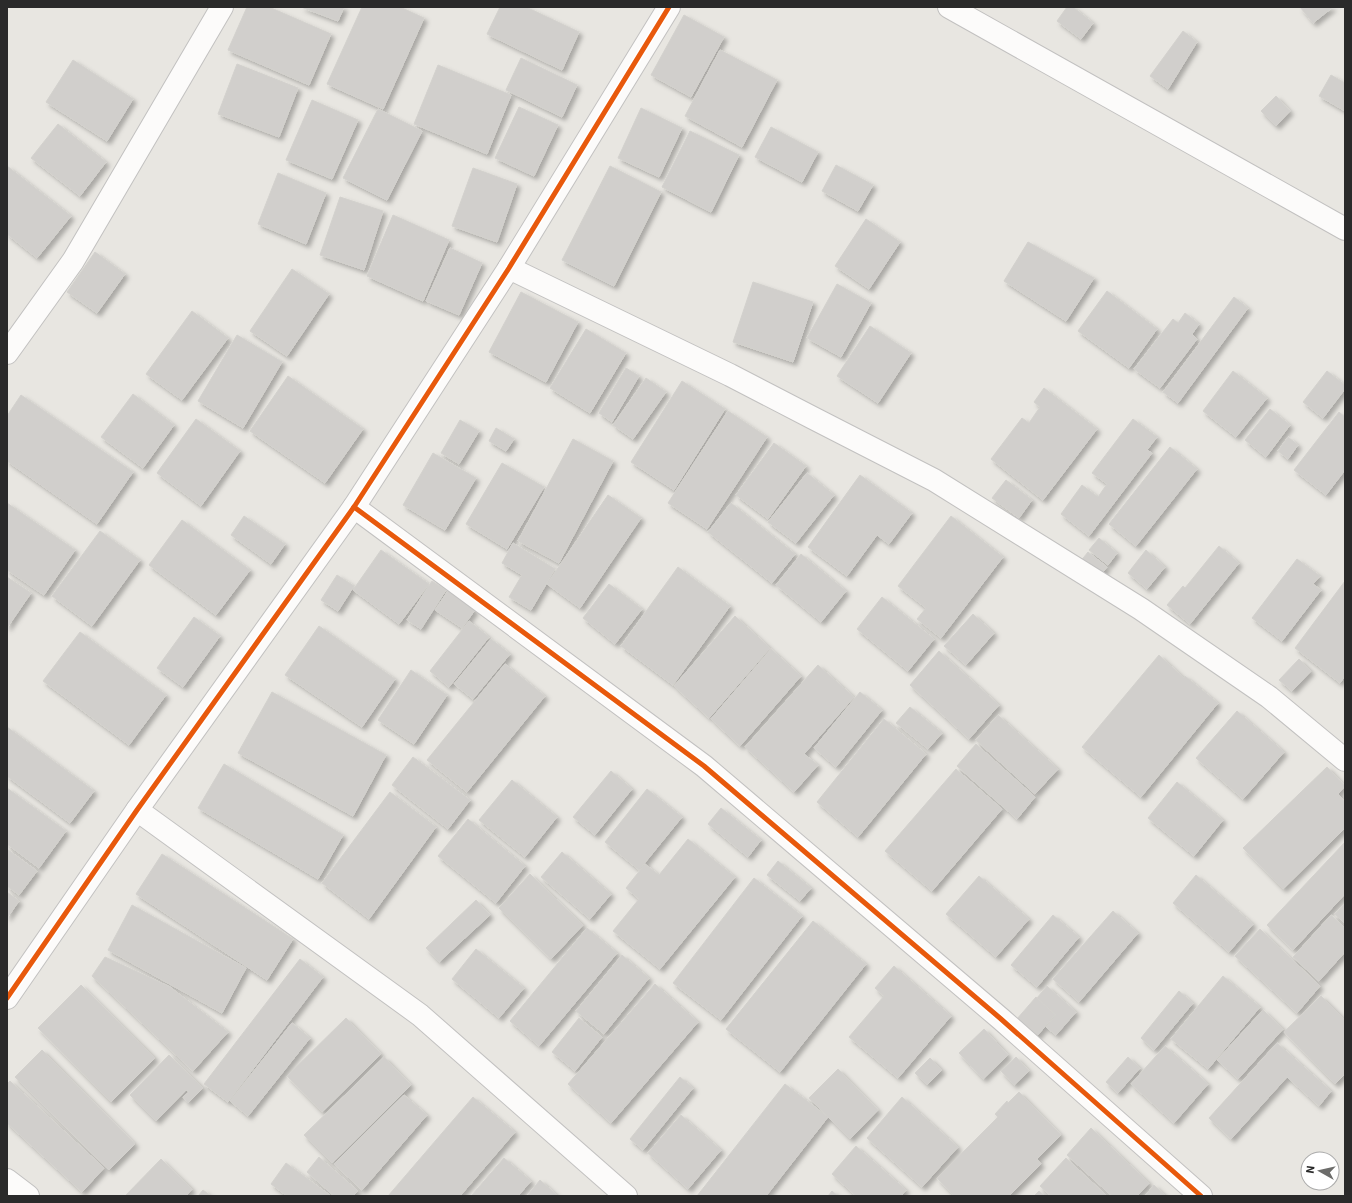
<svg xmlns="http://www.w3.org/2000/svg" width="1352" height="1203" font-family="'IBM Plex Sans',sans-serif">
<defs>
<filter id="shadow"><feDropShadow dx="3.5" dy="3.5" stdDeviation="2" flood-color="#0004"/></filter>
</defs>
<rect width="100%" height="100%" fill="#e8e6e1"/>
<g fill="#d1cfcc" stroke="#d3d1cd" filter="url(#shadow)">
<path d="M247 7H269L331 34 309 85 228 50Z"/>
<path d="M301 7H344L338 21Z"/>
<path d="M362 7H400L424 18 383 109 327 84Z"/>
<path d="M500 7H526L579 32 562 70 487 34Z"/>
<path d="M1067 7H1073L1093 23 1081 39 1057 21Z"/>
<path d="M1300 7H1333L1313 23Z"/>
<path d="M684 15 724 37 691 97 651 75Z"/>
<path d="M1183 31 1197 42 1168 89 1150 76Z"/>
<path d="M720 50 777 80 742 147 685 116Z"/>
<path d="M521 58 577 85 562 117 506 90Z"/>
<path d="M73 60 133 99 107 141 46 102Z"/>
<path d="M237 64 298 88 279 137 218 114Z"/>
<path d="M438 65 511 95 487 154 414 124Z"/>
<path d="M1331 75 1345 83V111L1319 96Z"/>
<path d="M1276 96 1290 111 1276 126 1261 111Z"/>
<path d="M312 100 358 120 332 179 286 160Z"/>
<path d="M519 107 558 125 534 176 495 158Z"/>
<path d="M641 108 682 128 659 177 618 158Z"/>
<path d="M378 109 422 131 387 200 343 178Z"/>
<path d="M58 124 106 162 80 196 31 158Z"/>
<path d="M771 127 818 152 802 182 755 157Z"/>
<path d="M690 131 739 155 711 212 662 187Z"/>
<path d="M836 165 873 185 858 211 822 191Z"/>
<path d="M7 166 71 216 37 258 7 234Z"/>
<path d="M610 166 661 192 614 286 562 260Z"/>
<path d="M473 168 517 184 497 242 452 226Z"/>
<path d="M278 173 326 193 306 244 258 224Z"/>
<path d="M340 197 383 211 364 270 320 255Z"/>
<path d="M393 215 449 240 423 301 367 276Z"/>
<path d="M866 219 900 242 869 289 835 266Z"/>
<path d="M1028 242 1094 278 1066 321 1004 281Z"/>
<path d="M450 248 482 263 459 315 426 301Z"/>
<path d="M95 252 125 274 97 313 67 292Z"/>
<path d="M292 269 329 294 287 356 250 331Z"/>
<path d="M753 282 813 302 793 362 733 342Z"/>
<path d="M837 284 871 303 841 357 807 338Z"/>
<path d="M1107 291 1157 329 1129 368 1078 331Z"/>
<path d="M521 292 578 322 546 382 489 352Z"/>
<path d="M1234 297 1248 308 1178 403 1163 392Z"/>
<path d="M192 311 228 338 182 400 146 374Z"/>
<path d="M1185 313 1199 324 1192 334 1197 339 1160 388 1134 369 1173 319 1178 323Z"/>
<path d="M870 326 911 353 878 403 837 376Z"/>
<path d="M586 329 626 353 590 413 550 388Z"/>
<path d="M237 335 282 362 243 428 198 401Z"/>
<path d="M626 368 639 376 612 422 599 413Z"/>
<path d="M1233 371 1267 398 1236 437 1203 411Z"/>
<path d="M1327 371 1345 385V389L1323 418 1303 402Z"/>
<path d="M288 376 363 429 325 483 250 431Z"/>
<path d="M646 378 666 392 633 439 613 425Z"/>
<path d="M682 381 725 409 674 490 631 462Z"/>
<path d="M1044 388 1097 429 1043 500 991 459 1022 418 1029 423 1040 407 1034 402Z"/>
<path d="M133 394 174 425 143 468 101 437Z"/>
<path d="M21 395 133 472 97 524 7 461V416Z"/>
<path d="M1270 409 1290 425 1266 457 1245 440Z"/>
<path d="M728 411 767 437 707 529 668 503Z"/>
<path d="M1339 412 1345 417V470L1326 495 1294 470Z"/>
<path d="M196 419 240 451 201 506 157 473Z"/>
<path d="M1133 419 1157 437 1147 450 1152 453 1089 536 1061 514 1082 485 1098 497 1107 484 1092 473Z"/>
<path d="M460 420 479 431 459 464 441 453Z"/>
<path d="M496 428 514 439 506 451 489 441Z"/>
<path d="M1288 437 1298 445 1288 459 1278 451Z"/>
<path d="M573 439 613 461 559 563 518 541Z"/>
<path d="M774 443 806 466 768 519 736 495Z"/>
<path d="M1170 447 1197 469 1136 546 1109 524Z"/>
<path d="M433 453 476 478 445 530 403 505Z"/>
<path d="M502 463 544 487 507 549 466 524Z"/>
<path d="M807 473 834 495 796 543 768 522Z"/>
<path d="M860 475 912 513 889 544 877 535 847 576 808 547Z"/>
<path d="M1006 480 1032 500 1019 518 992 498Z"/>
<path d="M608 495 641 518 580 608 547 584Z"/>
<path d="M7 503 75 550 44 595 7 570Z"/>
<path d="M731 503 795 554 772 583 708 532Z"/>
<path d="M244 516 285 544 271 564 231 535Z"/>
<path d="M951 516 1003 557 941 638 917 619 926 608 898 586Z"/>
<path d="M182 520 250 570 216 615 149 565Z"/>
<path d="M100 531 140 560 92 626 52 596Z"/>
<path d="M1099 538 1117 553 1108 565 1089 550Z"/>
<path d="M513 543 555 569 531 610 509 597 522 575 502 563Z"/>
<path d="M1219 546 1239 563 1190 624 1167 605 1183 586 1185 588Z"/>
<path d="M381 550 429 584 399 624 353 590Z"/>
<path d="M1146 550 1165 567 1147 589 1128 573Z"/>
<path d="M1088 552 1107 567 1099 577 1080 562Z"/>
<path d="M801 554 846 591 821 622 776 585Z"/>
<path d="M1297 559 1320 576 1313 584 1321 590 1282 641 1252 618Z"/>
<path d="M678 567 730 606 673 685 621 646Z"/>
<path d="M337 575 354 586 338 611 321 600Z"/>
<path d="M7 577 31 593 7 628Z"/>
<path d="M432 581 446 590 421 629 407 620Z"/>
<path d="M1345 581V676L1340 683 1295 648Z"/>
<path d="M609 584 642 609 615 644 583 618Z"/>
<path d="M448 591 475 610 462 628 435 610Z"/>
<path d="M882 597 934 639 908 671 857 629Z"/>
<path d="M973 614 994 633 966 665 944 646Z"/>
<path d="M735 616 770 648 709 718 674 686Z"/>
<path d="M194 617 220 636 183 687 157 668Z"/>
<path d="M469 621 489 637 449 687 430 671Z"/>
<path d="M319 626 395 679 362 727 285 675Z"/>
<path d="M80 632 166 695 129 745 43 681Z"/>
<path d="M491 639 510 654 473 699 454 684Z"/>
<path d="M771 649 801 676 740 746 711 719Z"/>
<path d="M939 651 999 705 969 739 910 685Z"/>
<path d="M1159 655 1184 678 1185 676 1218 703 1141 797 1082 747Z"/>
<path d="M1299 659 1311 671 1292 691 1279 680Z"/>
<path d="M505 664 545 696 467 792 427 760Z"/>
<path d="M818 665 854 697 804 754 818 765 794 792 745 747Z"/>
<path d="M411 670 447 695 414 744 378 720Z"/>
<path d="M272 692 386 755 353 816 238 753Z"/>
<path d="M860 692 882 710 836 767 814 748Z"/>
<path d="M910 707 942 733 928 749 896 723Z"/>
<path d="M1237 711 1284 752 1243 799 1196 758Z"/>
<path d="M998 715 1058 769 1035 794 976 740Z"/>
<path d="M884 719 926 754 858 837 817 802Z"/>
<path d="M7 727 94 791 70 823 7 776Z"/>
<path d="M976 744 1035 797 1017 819 957 766Z"/>
<path d="M413 757 470 800 448 829 392 785Z"/>
<path d="M224 764 343 835 318 879 198 808Z"/>
<path d="M1327 767 1345 786 1338 794 1345 802V828L1283 889 1243 848Z"/>
<path d="M956 769 1002 809 932 891 885 851Z"/>
<path d="M611 771 632 789 595 835 573 817Z"/>
<path d="M512 780 557 817 525 857 479 820Z"/>
<path d="M1177 782 1223 820 1194 856 1148 818Z"/>
<path d="M7 788 66 831 39 868 7 844Z"/>
<path d="M647 789 682 817 639 870 605 842Z"/>
<path d="M390 792 436 827 369 919 322 883Z"/>
<path d="M721 808 761 840 748 857 708 824Z"/>
<path d="M468 819 525 866 496 903 438 856Z"/>
<path d="M688 839 735 877 660 969 613 931 639 899 626 888 645 864 659 875Z"/>
<path d="M1345 842V894L1293 950 1267 925Z"/>
<path d="M7 849 37 871 19 895 7 886Z"/>
<path d="M562 852 611 894 590 919 541 877Z"/>
<path d="M162 854 293 939 267 980 136 894Z"/>
<path d="M778 861 811 888 800 901 767 875Z"/>
<path d="M530 874 583 925 551 959 499 908Z"/>
<path d="M1196 875 1253 924 1229 952 1173 903Z"/>
<path d="M979 876 1029 919 996 957 946 914Z"/>
<path d="M754 878 802 916 721 1020 673 983Z"/>
<path d="M7 892 19 901 7 918Z"/>
<path d="M476 900 490 915 439 962 426 948Z"/>
<path d="M1345 903V924L1335 914Z"/>
<path d="M132 905 246 968 222 1013 108 950Z"/>
<path d="M1113 911 1138 933 1079 1002 1053 979Z"/>
<path d="M1053 915 1079 937 1037 987 1011 965Z"/>
<path d="M1331 915 1345 928V952L1319 981 1293 957Z"/>
<path d="M813 921 866 964 780 1072 726 1029Z"/>
<path d="M587 928 617 953 539 1046 510 1021Z"/>
<path d="M1260 929 1320 986 1297 1013 1235 956Z"/>
<path d="M476 949 524 988 499 1018 452 979Z"/>
<path d="M622 955 649 978 604 1034 576 1011Z"/>
<path d="M105 957 170 987 228 1032 193 1071 92 976Z"/>
<path d="M300 959 323 977 228 1102 204 1084Z"/>
<path d="M894 966 951 1016 898 1078 849 1037 884 996 875 988Z"/>
<path d="M1223 976 1260 1007 1208 1069 1171 1039Z"/>
<path d="M655 984 698 1022 611 1123 568 1084Z"/>
<path d="M81 985 155 1058 111 1102 38 1028Z"/>
<path d="M1047 986 1076 1012 1056 1035 1046 1027 1056 1015 1037 998Z"/>
<path d="M1179 991 1193 1003 1154 1050 1141 1038Z"/>
<path d="M1321 996 1345 1020V1074L1335 1084 1284 1032Z"/>
<path d="M1036 997 1055 1015 1036 1037 1016 1020Z"/>
<path d="M1263 1010 1283 1029 1238 1079 1217 1060Z"/>
<path d="M346 1018 381 1054 322 1112 287 1076Z"/>
<path d="M579 1018 602 1037 575 1071 552 1052Z"/>
<path d="M292 1023 310 1038 248 1116 230 1101Z"/>
<path d="M984 1029 1008 1055 983 1079 959 1053Z"/>
<path d="M1277 1043 1331 1091 1319 1106 1287 1077 1231 1139 1209 1118Z"/>
<path d="M1165 1046 1208 1084 1174 1123 1131 1084Z"/>
<path d="M42 1050 135 1144 109 1170 15 1077Z"/>
<path d="M169 1055 203 1088 188 1103 183 1097 189 1092 186 1090 156 1121 130 1095Z"/>
<path d="M384 1057 411 1085 332 1163 304 1135Z"/>
<path d="M1016 1057 1029 1071 1014 1085 1001 1071Z"/>
<path d="M1128 1057 1140 1068 1118 1093 1106 1082Z"/>
<path d="M930 1058 942 1070 927 1085 915 1073Z"/>
<path d="M838 1069 878 1110 850 1139 809 1098Z"/>
<path d="M680 1077 693 1088 643 1150 630 1139Z"/>
<path d="M10 1081 104 1168 82 1192 7 1123V1084Z"/>
<path d="M785 1084 828 1117 766 1196H697Z"/>
<path d="M1019 1092 1061 1135 1037 1159 1041 1164 1009 1196H954L937 1178 998 1117 995 1114 1007 1101 1008 1103Z"/>
<path d="M404 1095 427 1115 362 1190 334 1164Z"/>
<path d="M473 1097 515 1132 460 1196H388Z"/>
<path d="M902 1097 958 1147 922 1187 867 1138Z"/>
<path d="M681 1115 721 1150 688 1189 648 1153Z"/>
<path d="M1091 1128 1149 1183 1137 1196H1112L1067 1155Z"/>
<path d="M856 1146 906 1190 901 1196H856L832 1174Z"/>
<path d="M319 1157 358 1191 353 1196H334L307 1172Z"/>
<path d="M504 1158 531 1181 518 1196H471Z"/>
<path d="M1066 1158 1107 1196H1051L1040 1186Z"/>
<path d="M161 1159 192 1189 186 1196H125Z"/>
<path d="M286 1163 331 1196H287L271 1184Z"/>
<path d="M540 1180 558 1196H527Z"/>
<path d="M1154 1185 1166 1196H1145Z"/>
<path d="M203 1190 211 1196H198Z"/>
<path d="M832 1191 838 1196H828Z"/>
<path d="M1039 1191 1045 1196H1034Z"/>
</g>
<g fill="none" stroke-linecap="round" stroke-linejoin="round">
<defs>
<g id="street">
<path d="M949 7 1345 229"/>
<path d="M509 268 730 375 813 418 934 480 1141 609 1269 697 1345 760"/>
<path d="M7 353 73 261 222 7"/>
<path d="M354 507 704 766 1001 1019 1201 1196"/>
<path d="M137 810 420 1015 626 1196"/>
<path d="M7 998 137 810 354 507 509 268 669 7"/>
<path d="M7 1180 28 1196"/>
</g>
</defs>
<use href="#street" stroke="#c2c1c0" stroke-width="24"/>
<use href="#street" stroke="#fcfbfa" stroke-width="22"/>
<defs>
<g id="cycleway">
<path d="M354 507 704 766 1001 1019 1201 1196"/>
<path d="M7 998 137 810 354 507 509 268 669 7"/>
</g>
</defs>
<use href="#cycleway" stroke="#fff" stroke-width="8"/>
<use href="#cycleway" stroke="#e8590c" stroke-width="5"/>
</g>
<rect width="1352" height="1203" fill="none" stroke="#2a2a2a" stroke-width="16"/>
<g transform="translate(1320 1171) rotate(278)"><circle r="19" fill="#ffffff" stroke="#aaaaaa"/>
<path d="M0-3L7 15L0 10L-7 15Z" fill="#6c6c6a"/>
<text y="-6" font-size="11" font-weight="bold" text-anchor="middle" fill="#2a2a2a">N</text>
</g>
</svg>
